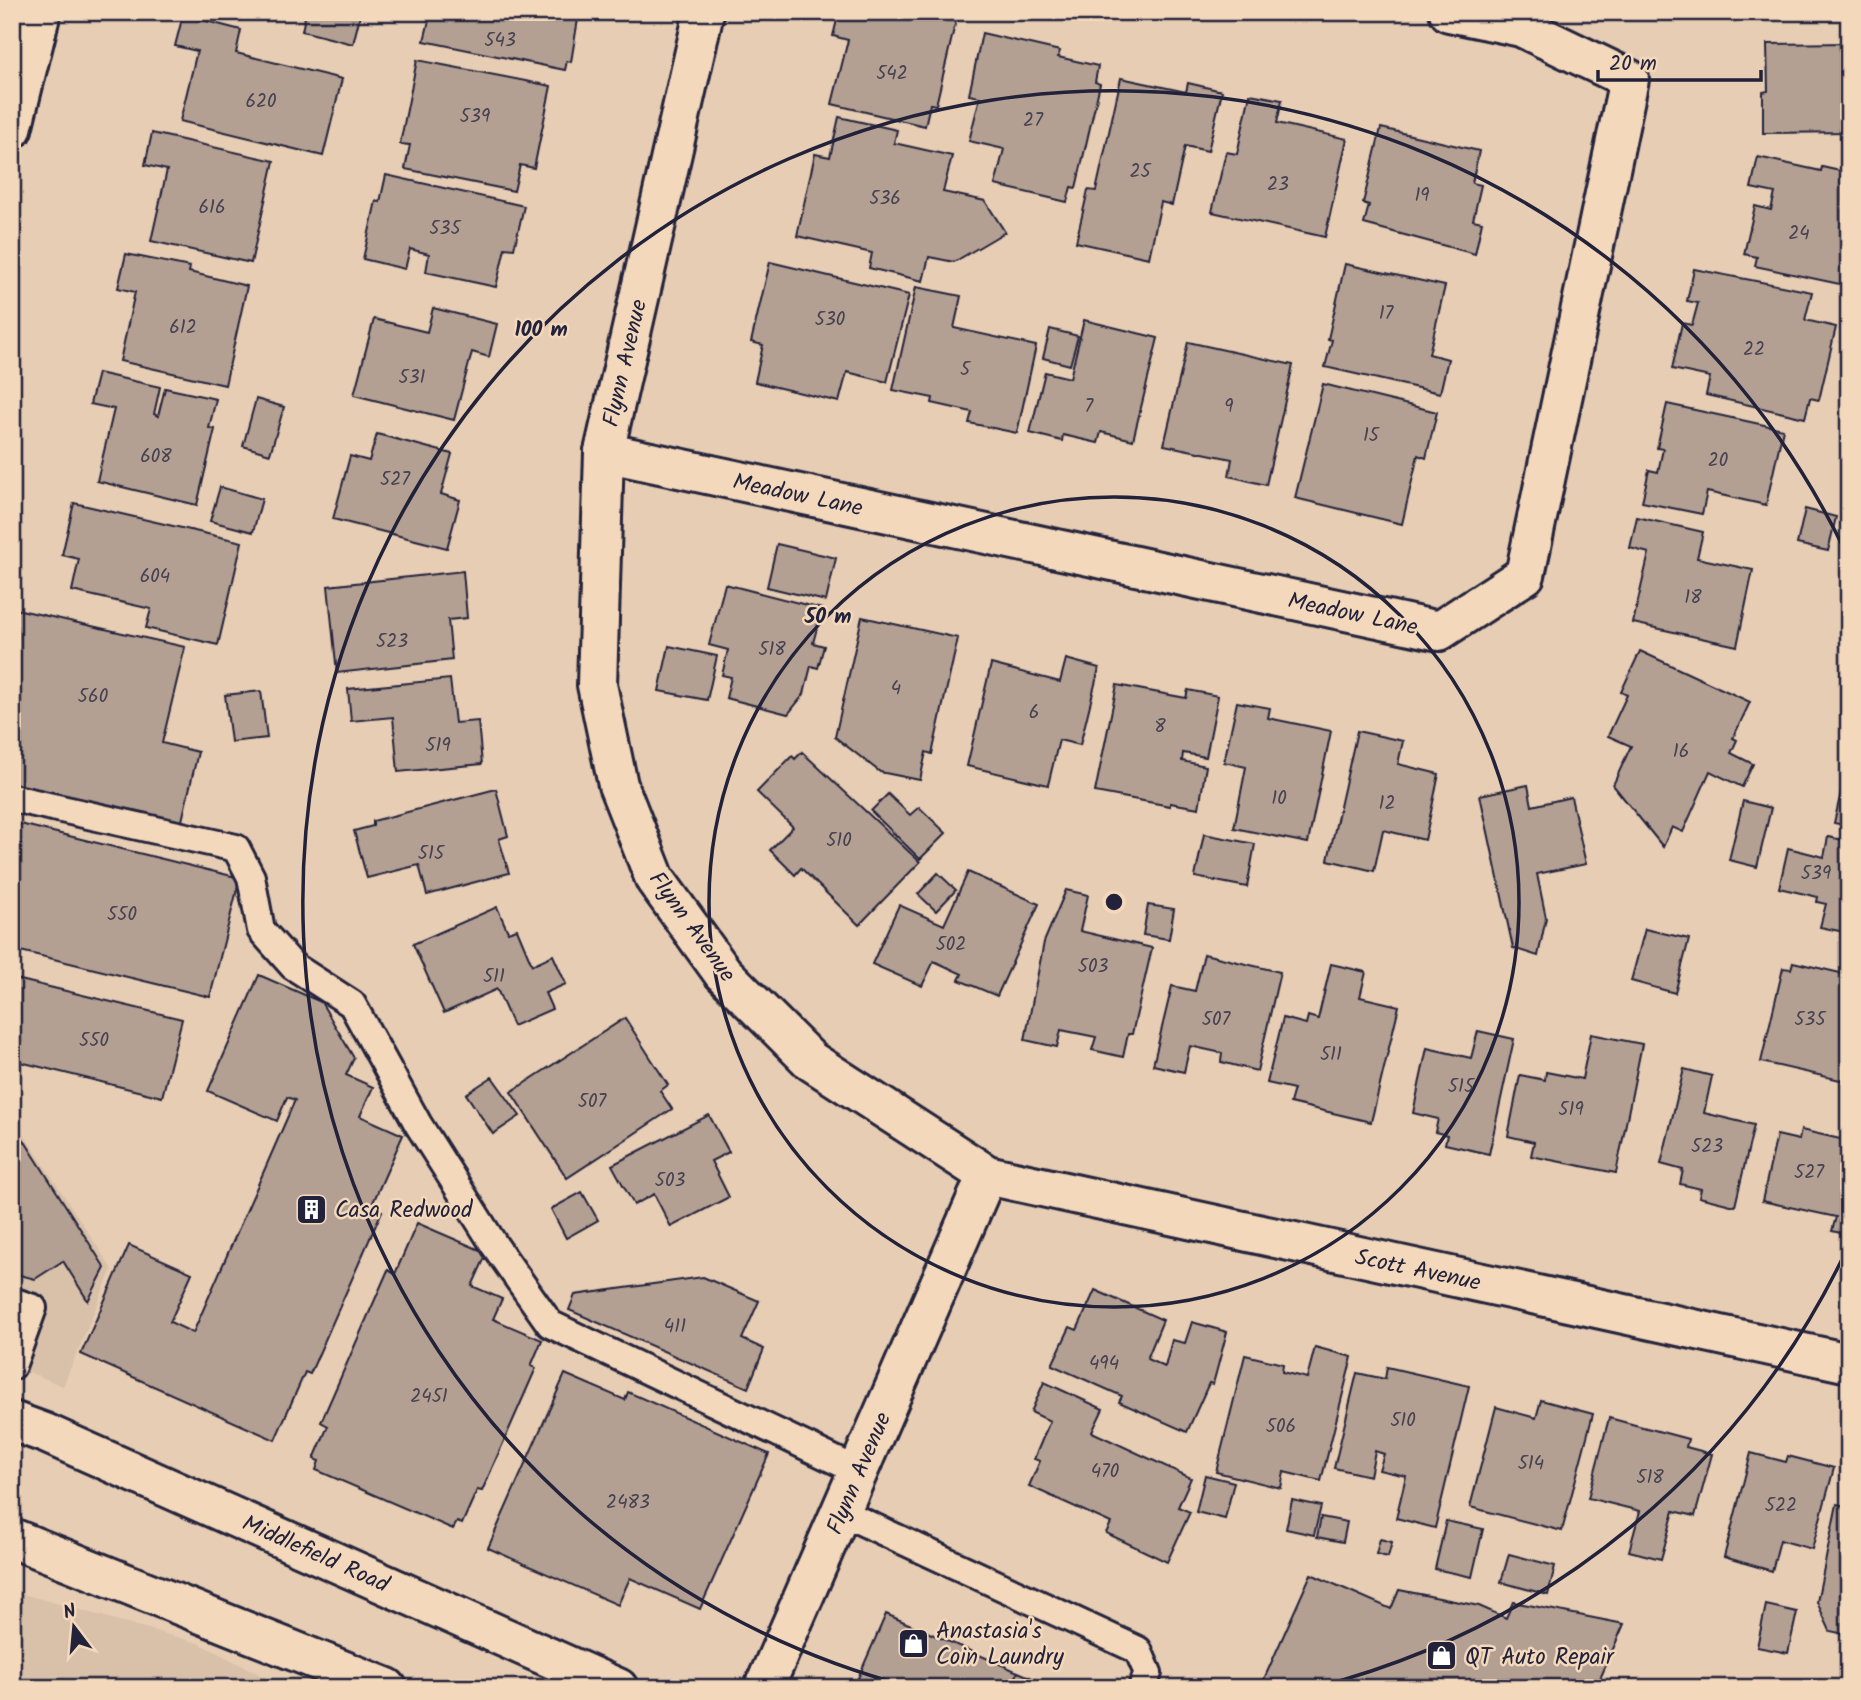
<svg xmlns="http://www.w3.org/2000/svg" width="1861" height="1700" font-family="Kalam,sans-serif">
<rect width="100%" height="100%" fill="#e7cdb3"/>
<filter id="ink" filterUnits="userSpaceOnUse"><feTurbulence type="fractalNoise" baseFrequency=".0143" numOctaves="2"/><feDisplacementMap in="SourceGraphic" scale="14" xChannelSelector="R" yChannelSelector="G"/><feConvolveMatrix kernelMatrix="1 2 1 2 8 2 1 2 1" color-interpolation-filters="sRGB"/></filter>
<g filter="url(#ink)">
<g fill="#d8c0a9">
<path d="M12 1116 112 1269 63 1386 12 1365Z"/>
<path d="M12 1591 198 1643 286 1688H12Z"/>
</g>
<g fill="#b4a093" stroke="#22223b" stroke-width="2">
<path d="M306 12H361L353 44 302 31Z"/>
<path d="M431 12 579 13 571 62 567 61 565 70 424 41Z"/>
<path d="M839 12H923L956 20 936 105 930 104 925 126 832 104 848 40 833 36Z"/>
<path d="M183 15 241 30 236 53 342 79 323 156 180 121 197 51 175 46Z"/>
<path d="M982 33 1060 51 1058 57 1098 66 1095 82 1100 84 1076 188 1071 187 1067 202 995 185 1004 149 969 141 980 97 969 95Z"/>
<path d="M1848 43 1849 132 1763 133V92L1768 91 1767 44Z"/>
<path d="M417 60 551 86 534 168 520 165 514 191 405 169 410 145 400 144Z"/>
<path d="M1121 78 1186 92 1188 83 1222 91 1208 151 1185 146 1172 205 1161 202 1149 258 1076 242 1088 190 1096 191Z"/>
<path d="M1250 94 1282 100 1277 123 1347 139 1325 237 1212 212 1226 152 1237 154Z"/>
<path d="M839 117 897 130 894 143 952 156 943 192 985 201 1005 232 954 262 929 257 923 281 869 268 872 253 797 236 815 154 830 157Z"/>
<path d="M1381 128 1479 151 1472 183 1481 185 1473 220 1482 222 1475 254 1364 224 1369 205 1363 203Z"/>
<path d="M152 133 274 161 251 263 151 241 167 170 145 165Z"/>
<path d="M1758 157 1821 171 1822 167 1849 173V286L1755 266 1757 257 1744 254 1755 206 1771 210 1775 193 1751 188Z"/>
<path d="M386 175 524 206 514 249 505 248 496 287 426 272 429 254 410 249 405 269 363 259 376 201 380 202Z"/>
<path d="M126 254 190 267 189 272 247 286 225 385 120 361 135 292 118 288Z"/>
<path d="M770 262 909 295 887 382 847 372 839 402 755 382 763 345 751 342Z"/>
<path d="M1345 264 1445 286 1429 354 1448 359 1440 393 1325 367 1332 340 1328 339Z"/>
<path d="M1694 269 1812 292 1805 320 1836 327 1819 400 1810 398 1805 418 1706 395 1710 377 1672 369 1682 323 1692 325 1698 303 1687 301Z"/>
<path d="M916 287 961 296 954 328 1036 346 1017 433 969 423 972 412 932 403 933 398 893 390Z"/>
<path d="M433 308 497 324 489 357 472 352 454 420 354 395 374 319 427 332Z"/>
<path d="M1084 320 1158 338 1133 440 1101 432 1098 443 1063 435 1062 441 1030 433 1045 372 1070 378Z"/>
<path d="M1050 329 1078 336 1070 365 1043 358Z"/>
<path d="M1188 342 1293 365 1266 485 1229 476 1232 459 1164 445Z"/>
<path d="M98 373 160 387 154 414 158 416 165 388 216 399 209 428 215 429 197 505 97 481 114 409 90 404Z"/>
<path d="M1323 384 1437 412 1426 458 1418 455 1402 524 1295 498Z"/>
<path d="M256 399 284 407 270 454 243 446Z"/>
<path d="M1667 404 1783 429 1766 505 1707 492 1702 514 1642 502 1649 470 1658 472 1663 449 1657 448Z"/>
<path d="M377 434 452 454 441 494 460 500 447 548 333 519 350 456 369 461Z"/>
<path d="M220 487 262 499 253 532 210 521Z"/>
<path d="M74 503 242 542 218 645 146 628 151 609 72 591 79 559 62 555Z"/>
<path d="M1805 509 1836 517 1828 551 1797 544Z"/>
<path d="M1637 517 1703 532 1697 558 1753 570 1737 646 1633 623 1649 553 1630 548Z"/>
<path d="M777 544 836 558 826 601 767 587Z"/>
<path d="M463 571 467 618 448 620 452 660 337 673 328 586Z"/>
<path d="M725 584 822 609 813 643 824 646 818 668 811 666 804 694 788 714 726 698 731 677 722 675 728 650 709 645Z"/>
<path d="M16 609 185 647 162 743 198 752 181 825 12 785V623Z"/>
<path d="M862 617 958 638 932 754 926 752 920 780 880 772 835 737Z"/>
<path d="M669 646 717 656 707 700 659 691Z"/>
<path d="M1640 651 1750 702 1733 738 1737 740 1731 753 1753 764 1742 787 1710 771 1683 832 1672 827 1663 847 1613 785 1631 746 1608 736 1627 695 1621 692Z"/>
<path d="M1066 659 1099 668 1080 745 1059 740 1048 785 967 766 991 664 1060 682Z"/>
<path d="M450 679 455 723 478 721 482 764 398 772 393 717 351 721 348 689Z"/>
<path d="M1117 685 1186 698 1188 690 1218 696 1206 757 1183 753 1182 761 1206 766 1199 808 1170 803V806L1095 792Z"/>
<path d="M261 691 267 738 231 742 225 695Z"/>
<path d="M1237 702 1270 708 1268 718 1331 731 1308 843 1234 828 1246 767 1224 762Z"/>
<path d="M1357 731 1403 741 1398 764 1439 774 1425 840 1383 830 1374 871 1328 860Z"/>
<path d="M802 752 920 862 859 925 801 868 795 875 770 850 793 827 757 792 792 756 795 759Z"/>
<path d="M1849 757V826L1834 823Z"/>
<path d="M1528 785 1532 806 1571 797 1586 864 1537 874 1546 918 1538 956 1513 948 1480 795Z"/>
<path d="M496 789 508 836 499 839 509 873 427 895 419 865 367 878 354 831 373 826V821Z"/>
<path d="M888 794 910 815 919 807 946 833 920 859 871 811Z"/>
<path d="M1743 801 1771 808 1757 867 1729 860Z"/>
<path d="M12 822 240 878 210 997 12 949Z"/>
<path d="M1204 834 1255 844 1247 887 1195 877Z"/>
<path d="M1828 837 1849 841V933L1820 927 1826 904 1817 902 1818 897 1779 888 1788 848 1824 857Z"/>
<path d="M968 872 1039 904 997 996 959 980 962 974 934 961 922 986 872 964 899 905 944 925Z"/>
<path d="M938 873 956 890 936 911 918 894Z"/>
<path d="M1066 890 1088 895 1080 931 1152 948 1132 1034H1128L1123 1057 1092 1050 1096 1037 1061 1030 1057 1047 1025 1040 1044 942Z"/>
<path d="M1148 905 1174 909 1169 939 1143 935Z"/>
<path d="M497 907 508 932 517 929 532 965 553 955 566 984 545 993 552 1009 513 1026 497 989 444 1013 413 944Z"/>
<path d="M1645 929 1689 939 1675 993 1631 981Z"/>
<path d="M1204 954 1280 972 1257 1071 1221 1062 1222 1053 1190 1046 1184 1072 1153 1065 1172 986 1195 991Z"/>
<path d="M1793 962 1849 975V1082L1761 1062 1783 968 1791 969Z"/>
<path d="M1331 964 1366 972 1360 997 1399 1006 1371 1122 1290 1103 1294 1089 1267 1083 1283 1018 1306 1024 1308 1016 1318 1019Z"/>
<path d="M259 975 321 1002 354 1058 346 1075 373 1087 360 1116 403 1135 371 1207 382 1211 310 1374 305 1372 275 1440 81 1354 129 1245 192 1273 170 1322 193 1333 295 1100 287 1097 277 1121 208 1091Z"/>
<path d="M12 978 182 1019 162 1097 12 1060Z"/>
<path d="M625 1018 668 1085 660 1091 672 1109 567 1178 511 1092Z"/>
<path d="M1478 1031 1514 1039 1489 1154 1445 1144 1447 1135 1435 1132 1438 1119 1413 1113 1427 1048 1471 1058Z"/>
<path d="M1591 1034 1642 1044 1616 1173 1531 1156 1534 1142 1508 1136 1520 1075 1545 1080 1546 1072 1582 1079Z"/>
<path d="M1684 1069 1712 1076 1704 1113 1754 1125 1735 1206 1699 1197 1701 1189 1680 1184 1683 1170 1661 1164Z"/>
<path d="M492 1077 520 1116 493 1134 466 1094Z"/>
<path d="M709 1115 729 1152 711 1161 729 1197 671 1227 654 1194 634 1205 612 1165Z"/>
<path d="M12 1121 105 1268 88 1301 63 1261 35 1279 12 1273Z"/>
<path d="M1801 1130 1849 1141V1235L1832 1231 1836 1217 1762 1201 1777 1135 1799 1140Z"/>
<path d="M582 1192 598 1220 566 1238 551 1209Z"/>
<path d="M417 1223 487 1253 472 1286 502 1299 493 1319 542 1340 531 1366 536 1368 482 1491 477 1490 462 1524 457 1522 453 1529 316 1470 319 1461 314 1459 328 1426 321 1422 388 1270 395 1274Z"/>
<path d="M703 1277 759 1301 742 1339 764 1349 748 1388 569 1310 575 1295Z"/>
<path d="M1095 1290 1163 1320 1147 1359 1165 1367 1172 1340 1185 1343 1192 1322 1227 1332 1213 1384 1209 1383 1187 1432 1119 1402 1122 1396 1052 1365 1070 1327 1077 1330Z"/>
<path d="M1315 1347 1352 1357 1321 1481 1284 1472 1281 1488 1216 1472 1245 1355 1283 1364 1282 1372 1307 1378Z"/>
<path d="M1387 1367 1469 1386 1435 1528 1396 1518 1406 1476 1379 1470 1384 1454 1375 1451 1370 1476 1334 1468 1357 1373 1385 1379Z"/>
<path d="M565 1374 625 1400 628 1392 769 1454 700 1609 630 1578 618 1605 488 1548Z"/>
<path d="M1044 1382 1103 1409 1092 1432 1191 1478 1178 1507 1190 1512 1167 1562 1106 1533 1111 1523 1029 1486 1040 1461 1034 1459 1050 1421 1031 1412Z"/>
<path d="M1541 1400 1593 1414 1562 1531 1470 1507 1496 1407 1536 1418Z"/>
<path d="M1609 1418 1688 1439 1686 1447 1712 1454 1695 1516 1674 1511 1661 1559 1629 1551 1640 1511 1588 1498Z"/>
<path d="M1751 1453 1786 1462 1788 1456 1834 1468 1812 1549 1780 1540 1772 1571 1724 1557Z"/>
<path d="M1205 1475 1234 1482 1225 1519 1196 1512Z"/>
<path d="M1292 1500 1321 1506 1314 1535 1286 1529Z"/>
<path d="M1837 1504 1849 1507V1635L1830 1631 1817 1602Z"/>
<path d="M1321 1517 1347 1522 1343 1542 1317 1537Z"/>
<path d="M1446 1521 1483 1529 1472 1577 1435 1569Z"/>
<path d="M1380 1539 1392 1542 1388 1557 1376 1554Z"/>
<path d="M1509 1554 1555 1566 1548 1595 1501 1582Z"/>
<path d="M1311 1574 1391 1609 1399 1590 1479 1606 1506 1618 1513 1602 1624 1624 1596 1688H1260Z"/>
<path d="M1766 1605 1797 1612 1788 1653 1757 1647Z"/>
<path d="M886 1614 1018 1672 1012 1688H861L855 1685Z"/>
<path d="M1018 1672 1056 1688H1012Z"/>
</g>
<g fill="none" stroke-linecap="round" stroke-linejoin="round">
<defs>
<g id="lane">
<path d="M12 798 236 848 251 877 261 930 293 966 352 1004 418 1124 495 1246 550 1324 858 1471"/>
<path d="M12 1301 33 1308 12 1366"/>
<path d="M841 1512 1138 1650 1148 1673 1142 1688"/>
</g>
<g id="street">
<path d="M704 12 604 452 597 685 618 785 655 879 723 973 811 1061 987 1175 1849 1363"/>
<path d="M604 452 1439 631 1525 575 1629 79 1521 27 1449 12"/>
<path d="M764 1688 987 1175"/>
</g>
<g id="secondary">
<path d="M12 129 41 12"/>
<path d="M12 1421 45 1433 618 1688"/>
<path d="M12 1538 387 1688"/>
</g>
</defs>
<use href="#lane" stroke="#22223b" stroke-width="32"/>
<use href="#street" stroke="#22223b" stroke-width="44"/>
<use href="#secondary" stroke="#22223b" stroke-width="44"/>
<use href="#lane" stroke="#f4d8bb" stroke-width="26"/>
<use href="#street" stroke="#f4d8bb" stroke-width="38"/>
<use href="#secondary" stroke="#f4d8bb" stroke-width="38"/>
</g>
</g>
<g fill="none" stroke="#22223b" stroke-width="3.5">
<circle cx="1114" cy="902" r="405"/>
<path d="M1846 1251A811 811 0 0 1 1317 1687M911 1687A811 811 0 1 1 1846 553"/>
</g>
<defs>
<symbol id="building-square" viewBox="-11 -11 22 22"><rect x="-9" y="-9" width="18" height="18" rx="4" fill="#22223b" stroke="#f4d8bb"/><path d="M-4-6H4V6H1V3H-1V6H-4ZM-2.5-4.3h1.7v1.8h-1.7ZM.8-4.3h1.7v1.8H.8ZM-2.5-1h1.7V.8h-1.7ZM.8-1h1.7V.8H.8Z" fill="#fff"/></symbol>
<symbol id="shop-square" viewBox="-11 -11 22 22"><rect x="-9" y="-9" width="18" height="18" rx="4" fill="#22223b" stroke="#f4d8bb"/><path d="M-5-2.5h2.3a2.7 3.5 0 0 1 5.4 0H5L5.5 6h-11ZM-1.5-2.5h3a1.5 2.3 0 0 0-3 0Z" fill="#fff"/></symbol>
</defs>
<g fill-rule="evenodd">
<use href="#building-square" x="294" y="1192" width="35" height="35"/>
<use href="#shop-square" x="896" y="1626" width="35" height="35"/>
<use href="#shop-square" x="1424" y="1638" width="35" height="35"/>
</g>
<g text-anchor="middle" stroke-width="5" stroke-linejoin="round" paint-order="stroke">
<g font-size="19" fill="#464251">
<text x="500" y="46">543</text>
<text x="892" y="79">542</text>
<text x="261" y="107">620</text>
<text x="475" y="122">539</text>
<text x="1033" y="126">27</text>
<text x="1140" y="177">25</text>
<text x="1278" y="190">23</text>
<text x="1422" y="201">19</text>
<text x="885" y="204">536</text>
<text x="212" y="213">616</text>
<text x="445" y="234">535</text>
<text x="1799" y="239">24</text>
<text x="1386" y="319">17</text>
<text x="830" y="325">530</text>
<text x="183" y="333">612</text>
<text x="1754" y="355">22</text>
<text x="965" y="375">5</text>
<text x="412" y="383">531</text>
<text x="1089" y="412">7</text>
<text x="1229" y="412">9</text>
<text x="1371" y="441">15</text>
<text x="156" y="462">608</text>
<text x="1718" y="466">20</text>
<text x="395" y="485">527</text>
<text x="155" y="582">604</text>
<text x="1693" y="603">18</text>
<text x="392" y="647">523</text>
<text x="772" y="655">518</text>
<text x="896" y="694">4</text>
<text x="93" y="702">560</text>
<text x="1034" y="718">6</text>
<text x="1160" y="732">8</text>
<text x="438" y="751">519</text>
<text x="1681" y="757">16</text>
<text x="1279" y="804">10</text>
<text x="1387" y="809">12</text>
<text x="839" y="846">510</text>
<text x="431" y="859">515</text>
<text x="1816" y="879">539</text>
<text x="122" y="920">550</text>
<text x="951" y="950">502</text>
<text x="1093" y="972">503</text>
<text x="494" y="982">511</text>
<text x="1216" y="1025">507</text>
<text x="1810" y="1025">535</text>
<text x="94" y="1046">550</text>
<text x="1331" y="1060">511</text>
<text x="1461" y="1092">515</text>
<text x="592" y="1107">507</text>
<text x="1571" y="1115">519</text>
<text x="1707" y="1152">523</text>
<text x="1809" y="1178">527</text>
<text x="670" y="1186">503</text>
<text x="675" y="1332">411</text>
<text x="1104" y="1369">494</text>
<text x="429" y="1402">2451</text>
<text x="1403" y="1426">510</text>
<text x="1281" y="1432">506</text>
<text x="1531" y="1469">514</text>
<text x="1105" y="1477">470</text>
<text x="1650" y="1483">518</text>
<text x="628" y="1508">2483</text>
<text x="1781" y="1511">522</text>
</g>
<g font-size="23" fill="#22223b" stroke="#f4d8bb">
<text transform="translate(624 363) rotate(-77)" y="8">Flynn Avenue</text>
<text transform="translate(798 494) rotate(12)" y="8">Meadow Lane</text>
<text transform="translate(1353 613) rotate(12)" y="8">Meadow Lane</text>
<text transform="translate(693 926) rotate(54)" y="8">Flynn Avenue</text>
<text transform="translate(1418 1269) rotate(12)" y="8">Scott Avenue</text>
<text transform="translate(858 1473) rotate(-67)" y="8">Flynn Avenue</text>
<text transform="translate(316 1553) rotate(24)" y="8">Middlefield Road</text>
</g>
<g font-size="23" fill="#22223b" stroke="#f4d8bb" text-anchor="start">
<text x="335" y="1217">Casa Redwood</text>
<text x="936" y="1638">Anastasia's<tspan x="936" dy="26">Coin Laundry</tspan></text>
<text x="1465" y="1664">QT Auto Repair</text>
</g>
</g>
<circle cx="1114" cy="902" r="10" fill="#22223b" stroke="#f4d8bb" stroke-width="3.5"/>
<g font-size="21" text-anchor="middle" font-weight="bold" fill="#22223b" stroke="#f4d8bb" stroke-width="5" stroke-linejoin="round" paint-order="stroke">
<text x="541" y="336">100 m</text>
<text x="828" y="623">50 m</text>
</g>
<rect width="1861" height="1700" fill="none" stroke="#f4d8bb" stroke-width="42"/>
<rect x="21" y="21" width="1819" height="1658" fill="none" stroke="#22223b" stroke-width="2.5" filter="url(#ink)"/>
<g transform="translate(74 1627) rotate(344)" stroke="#f4d8bb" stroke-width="5" paint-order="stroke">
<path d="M0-5L12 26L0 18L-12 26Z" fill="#22223b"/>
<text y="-10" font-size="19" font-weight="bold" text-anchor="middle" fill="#22223b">N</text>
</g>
<path d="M1598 70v10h163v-10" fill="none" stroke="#22223b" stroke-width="3.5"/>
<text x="1609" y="70" font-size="21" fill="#22223b" stroke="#f4d8bb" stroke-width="5" paint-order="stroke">20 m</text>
</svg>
